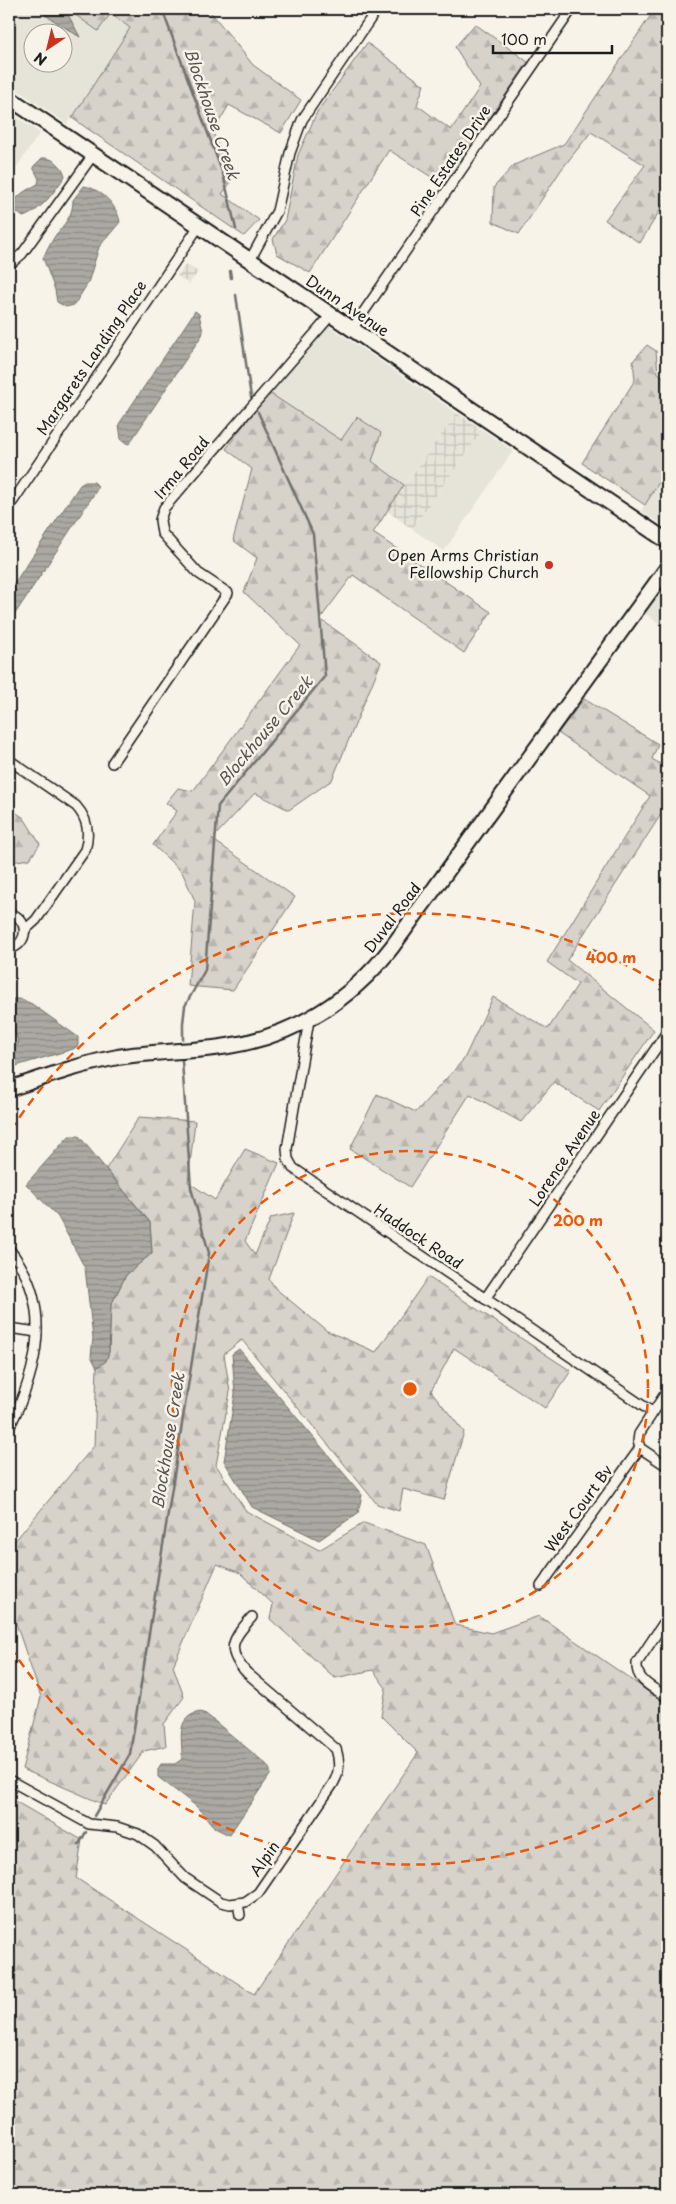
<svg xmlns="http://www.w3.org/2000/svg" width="676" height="2204" font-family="'Playpen Sans',sans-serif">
<defs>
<pattern id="industrial-grid" width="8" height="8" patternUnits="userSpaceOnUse" patternTransform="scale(1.25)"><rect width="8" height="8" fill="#e6e3d9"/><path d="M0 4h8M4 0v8" fill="none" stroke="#c5c2ba"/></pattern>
<pattern id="forest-firs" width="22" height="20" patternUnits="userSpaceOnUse" patternTransform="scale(1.25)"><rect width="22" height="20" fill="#d7d3cb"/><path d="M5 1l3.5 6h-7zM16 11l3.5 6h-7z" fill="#b8b5ae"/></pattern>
<pattern id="water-rules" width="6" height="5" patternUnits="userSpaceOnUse" patternTransform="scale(1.25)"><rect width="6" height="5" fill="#aca9a2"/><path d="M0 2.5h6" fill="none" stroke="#8b8983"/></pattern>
</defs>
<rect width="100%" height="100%" fill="#f7f3e8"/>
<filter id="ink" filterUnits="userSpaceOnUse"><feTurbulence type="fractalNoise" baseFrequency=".02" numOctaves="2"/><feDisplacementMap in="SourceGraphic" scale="10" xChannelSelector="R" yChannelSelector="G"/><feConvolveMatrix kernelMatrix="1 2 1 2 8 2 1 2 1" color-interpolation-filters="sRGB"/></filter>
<g filter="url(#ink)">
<g fill="#e6e3d9" fill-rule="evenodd">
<path d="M9 9H67L97 31 111 13 131 28 67 124 9 84ZM32 32H62V62H32Z"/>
<path d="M9 112 40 133 9 178Z"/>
<path d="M327 325 457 413 404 485 372 460 381 433 357 417 341 440 268 392Z"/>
<path d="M483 430 513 451 444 551 412 529Z"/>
<path d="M658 483 667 489V528L641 511Z"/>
<path d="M667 579V629L643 612Z"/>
</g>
<g fill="url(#industrial-grid)">
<path d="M186 264 198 272 189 284 177 276Z"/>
<path d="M457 413 483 430 412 529 386 510Z"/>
</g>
<g fill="url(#forest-firs)" stroke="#7a7874">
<path d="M67 9H211L210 11 253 65 301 100 281 133 229 105 213 132 231 182 222 194 259 220 244 236 72 118 130 28 111 13 98 31Z"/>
<path d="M655 9H667V199L640 243 605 220 645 165 591 132 561 170 519 234 493 222 494 187 514 165 564 144Z"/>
<path d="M475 24 528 62 444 185 389 150 310 273 277 254 273 239 285 220 298 155 317 112 367 43 424 85 417 105 451 130 480 87 455 47Z"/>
<path d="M647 345 656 351 658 373 667 380V469L645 505 582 463 635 380 633 361Z"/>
<path d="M268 392 341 440 357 417 381 433 372 461 404 485 373 533 491 612 464 653 353 575 320 619 381 662 332 780 289 810 255 793 212 839 295 897 233 990 188 986 195 901 182 872 153 845 177 811 166 803 178 788 193 791 300 645 244 592 257 558 233 540 252 469 226 449Z"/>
<path d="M584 699 658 744 652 759 667 768V805L567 960 654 1030 599 1111 554 1082 521 1122 470 1094 410 1187 350 1149 377 1094 416 1112 464 1059 493 997 548 1029 578 984 547 962 650 796 558 733Z"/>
<path d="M9 808 24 818 40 844 30 859 9 862Z"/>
<path d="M9 1018 19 1043 9 1050Z"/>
<path d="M139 1117 195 1121 188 1182 215 1200 245 1149 279 1163 245 1241 255 1255 271 1218 294 1213 269 1279 276 1289 327 1331 376 1352 428 1277 571 1371 545 1408 454 1348 431 1391 464 1432 444 1500 403 1489 399 1511 377 1504 242 1340 224 1354 230 1392 216 1465 246 1511 319 1550 364 1523 426 1545 455 1625 491 1633 539 1616 667 1704V2195H9V1813L13 1800 82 1840 76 1878 254 1994 418 1753 381 1716 386 1688 373 1670 335 1678 270 1619 273 1604 240 1573 217 1564 173 1666 184 1697 164 1724 166 1746 144 1751 105 1805 22 1769 41 1697 9 1603V1548L94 1446 97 1368 106 1361 109 1352 111 1305 126 1275 152 1253 150 1222 106 1169Z"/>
</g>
<g fill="url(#water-rules)" stroke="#72716c">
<path d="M49 9H65L80 37 45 15Z"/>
<path d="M42 158C53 157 63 166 65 176 56 190 40 212 23 217L13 209C14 195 27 190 38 184L39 179 33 167Z"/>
<path d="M84 186C101 189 117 205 120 222L99 247 88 283 74 305 66 307 57 302 55 290 43 258C47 251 51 242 55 236 64 224 73 217 73 200Z"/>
<path d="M195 311 199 314 203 332 202 335 129 444 126 443 121 439 119 424Z"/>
<path d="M85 482H94L98 486 96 491 9 623V591L80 485Z"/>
<path d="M9 999H21L32 1004 78 1037V1046L73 1049 9 1068V1050L19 1043 9 1018Z"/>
<path d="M69 1136H79L150 1223 152 1253 126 1275 111 1305 109 1352 106 1361 97 1368 91 1356 93 1338 85 1268 58 1217 26 1184Z"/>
<path d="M239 1349 362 1495 358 1513 319 1540 252 1507 224 1461 235 1394 232 1354Z"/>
<path d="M200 1712 206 1714 266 1764 270 1770V1775L229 1835 215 1828 196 1806 158 1777V1769L161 1764H175L182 1759C183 1741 174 1717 200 1712Z"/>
</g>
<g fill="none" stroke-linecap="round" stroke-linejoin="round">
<g stroke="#72716c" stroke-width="2.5">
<path d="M162 9 223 174 236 229"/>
<path d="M230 271 231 278"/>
<path d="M236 295 251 397"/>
<path d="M183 1039V1023L185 1006 205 970 218 806 325 676 313 534 258 412"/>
<path d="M94 1816 130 1754 209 1253 191 1188 182 1061"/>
<path d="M79 1844 86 1832"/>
</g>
<defs>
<g id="minor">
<path d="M250 260 277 211 290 153 302 120 377 9"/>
<path d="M9 265 22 254 93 155"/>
<path d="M352 329 572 9"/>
<path d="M9 507 199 226"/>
<path d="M9 760 76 806C88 819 90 833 85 850L36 920 25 930"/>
<path d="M112 763 228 593 198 573 162 533 160 520 164 508 331 315"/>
<path d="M9 913C29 918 30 944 9 949"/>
<path d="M309 1020 287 1149 288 1159 293 1168 652 1412"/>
<path d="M9 1249C54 1304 38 1370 9 1428"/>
<path d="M485 1299 667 1032"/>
<path d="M9 1328 37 1332"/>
<path d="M640 1448 638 1441 639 1434 667 1391"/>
<path d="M640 1448 667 1466"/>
<path d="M541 1586 640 1448"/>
<path d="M667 1618 637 1663C635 1681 654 1688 667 1697"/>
<path d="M9 1780 89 1824 117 1827 138 1834 155 1846 185 1878 221 1902 230 1904 245 1902 258 1893 333 1784C340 1772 340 1762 336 1749L247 1673C224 1649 233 1639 252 1617"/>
<path d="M238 1903 240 1915"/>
</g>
<g id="primary">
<path d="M9 98 667 541"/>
<path d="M9 1089C45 1077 81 1064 118 1057 155 1051 192 1052 228 1046 295 1036 351 1000 392 947L667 568"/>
</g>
</defs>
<use href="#minor" stroke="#1c1c1c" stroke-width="12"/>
<use href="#primary" stroke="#1c1c1c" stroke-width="18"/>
<use href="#minor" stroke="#f7f3e8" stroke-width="9"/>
<use href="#primary" stroke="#f7f3e8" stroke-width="14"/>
</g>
</g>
<g fill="none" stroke="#e8590c" stroke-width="2.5" stroke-dasharray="9 6">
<circle cx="410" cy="1389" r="238"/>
<path d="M666 1790A476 476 0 0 1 11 1648M11 1130A476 476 0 0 1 666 988"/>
</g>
<circle fill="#c8321e" stroke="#f7f3e8" stroke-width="2" cx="549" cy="565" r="5"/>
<g text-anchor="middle" stroke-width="5" stroke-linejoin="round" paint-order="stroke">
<g font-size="15" fill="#1c1c1c" stroke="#f7f3e8">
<text transform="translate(451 161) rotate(-56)" y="5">Pine Estates Drive</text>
<text transform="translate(347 306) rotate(34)" y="5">Dunn Avenue</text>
<text transform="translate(92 358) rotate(-56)" y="5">Margarets Landing Place</text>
<text transform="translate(182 468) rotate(-50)" y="5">Irma Road</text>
<text transform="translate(393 918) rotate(-53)" y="5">Duval Road</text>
<text transform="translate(565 1158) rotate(-56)" y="5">Lorence Avenue</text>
<text transform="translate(418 1237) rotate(34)" y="5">Haddock Road</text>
<text transform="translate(579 1509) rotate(-54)" y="5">West Court Bv</text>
<text transform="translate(265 1859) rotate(-55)" y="5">Alpin</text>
</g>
<g font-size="15" fill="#1c1c1c" stroke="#f7f3e8" text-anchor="end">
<text x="539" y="561">Open Arms Christian<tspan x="539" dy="17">Fellowship Church</tspan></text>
</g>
<g font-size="16" font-style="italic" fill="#565452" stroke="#f7f3e8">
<text transform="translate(212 114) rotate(71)" y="6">Blockhouse Creek</text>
<text transform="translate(265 731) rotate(-50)" y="6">Blockhouse Creek</text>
<text transform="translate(168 1441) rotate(-81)" y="6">Blockhouse Creek</text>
</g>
</g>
<circle cx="410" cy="1389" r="8" fill="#e8590c" stroke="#f7f3e8" stroke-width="2.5"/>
<g font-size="15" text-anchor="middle" font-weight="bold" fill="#e8590c" stroke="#f7f3e8" stroke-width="5" stroke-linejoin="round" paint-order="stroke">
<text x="611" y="963">400 m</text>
<text x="578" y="1226">200 m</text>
</g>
<rect width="676" height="2204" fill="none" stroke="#f7f3e8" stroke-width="30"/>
<rect x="15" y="15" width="646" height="2174" fill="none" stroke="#1c1c1c" stroke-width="2" filter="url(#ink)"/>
<g transform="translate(48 48) rotate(215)"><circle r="24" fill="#f7f3e8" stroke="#9f9d96"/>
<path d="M0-4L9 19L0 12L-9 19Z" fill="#c8321e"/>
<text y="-8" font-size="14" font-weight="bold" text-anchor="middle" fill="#1c1c1c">N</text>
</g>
<path d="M493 45v8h119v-8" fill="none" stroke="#1c1c1c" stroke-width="2.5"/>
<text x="501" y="45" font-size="15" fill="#1c1c1c" stroke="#f7f3e8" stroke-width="4" paint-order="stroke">100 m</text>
</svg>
